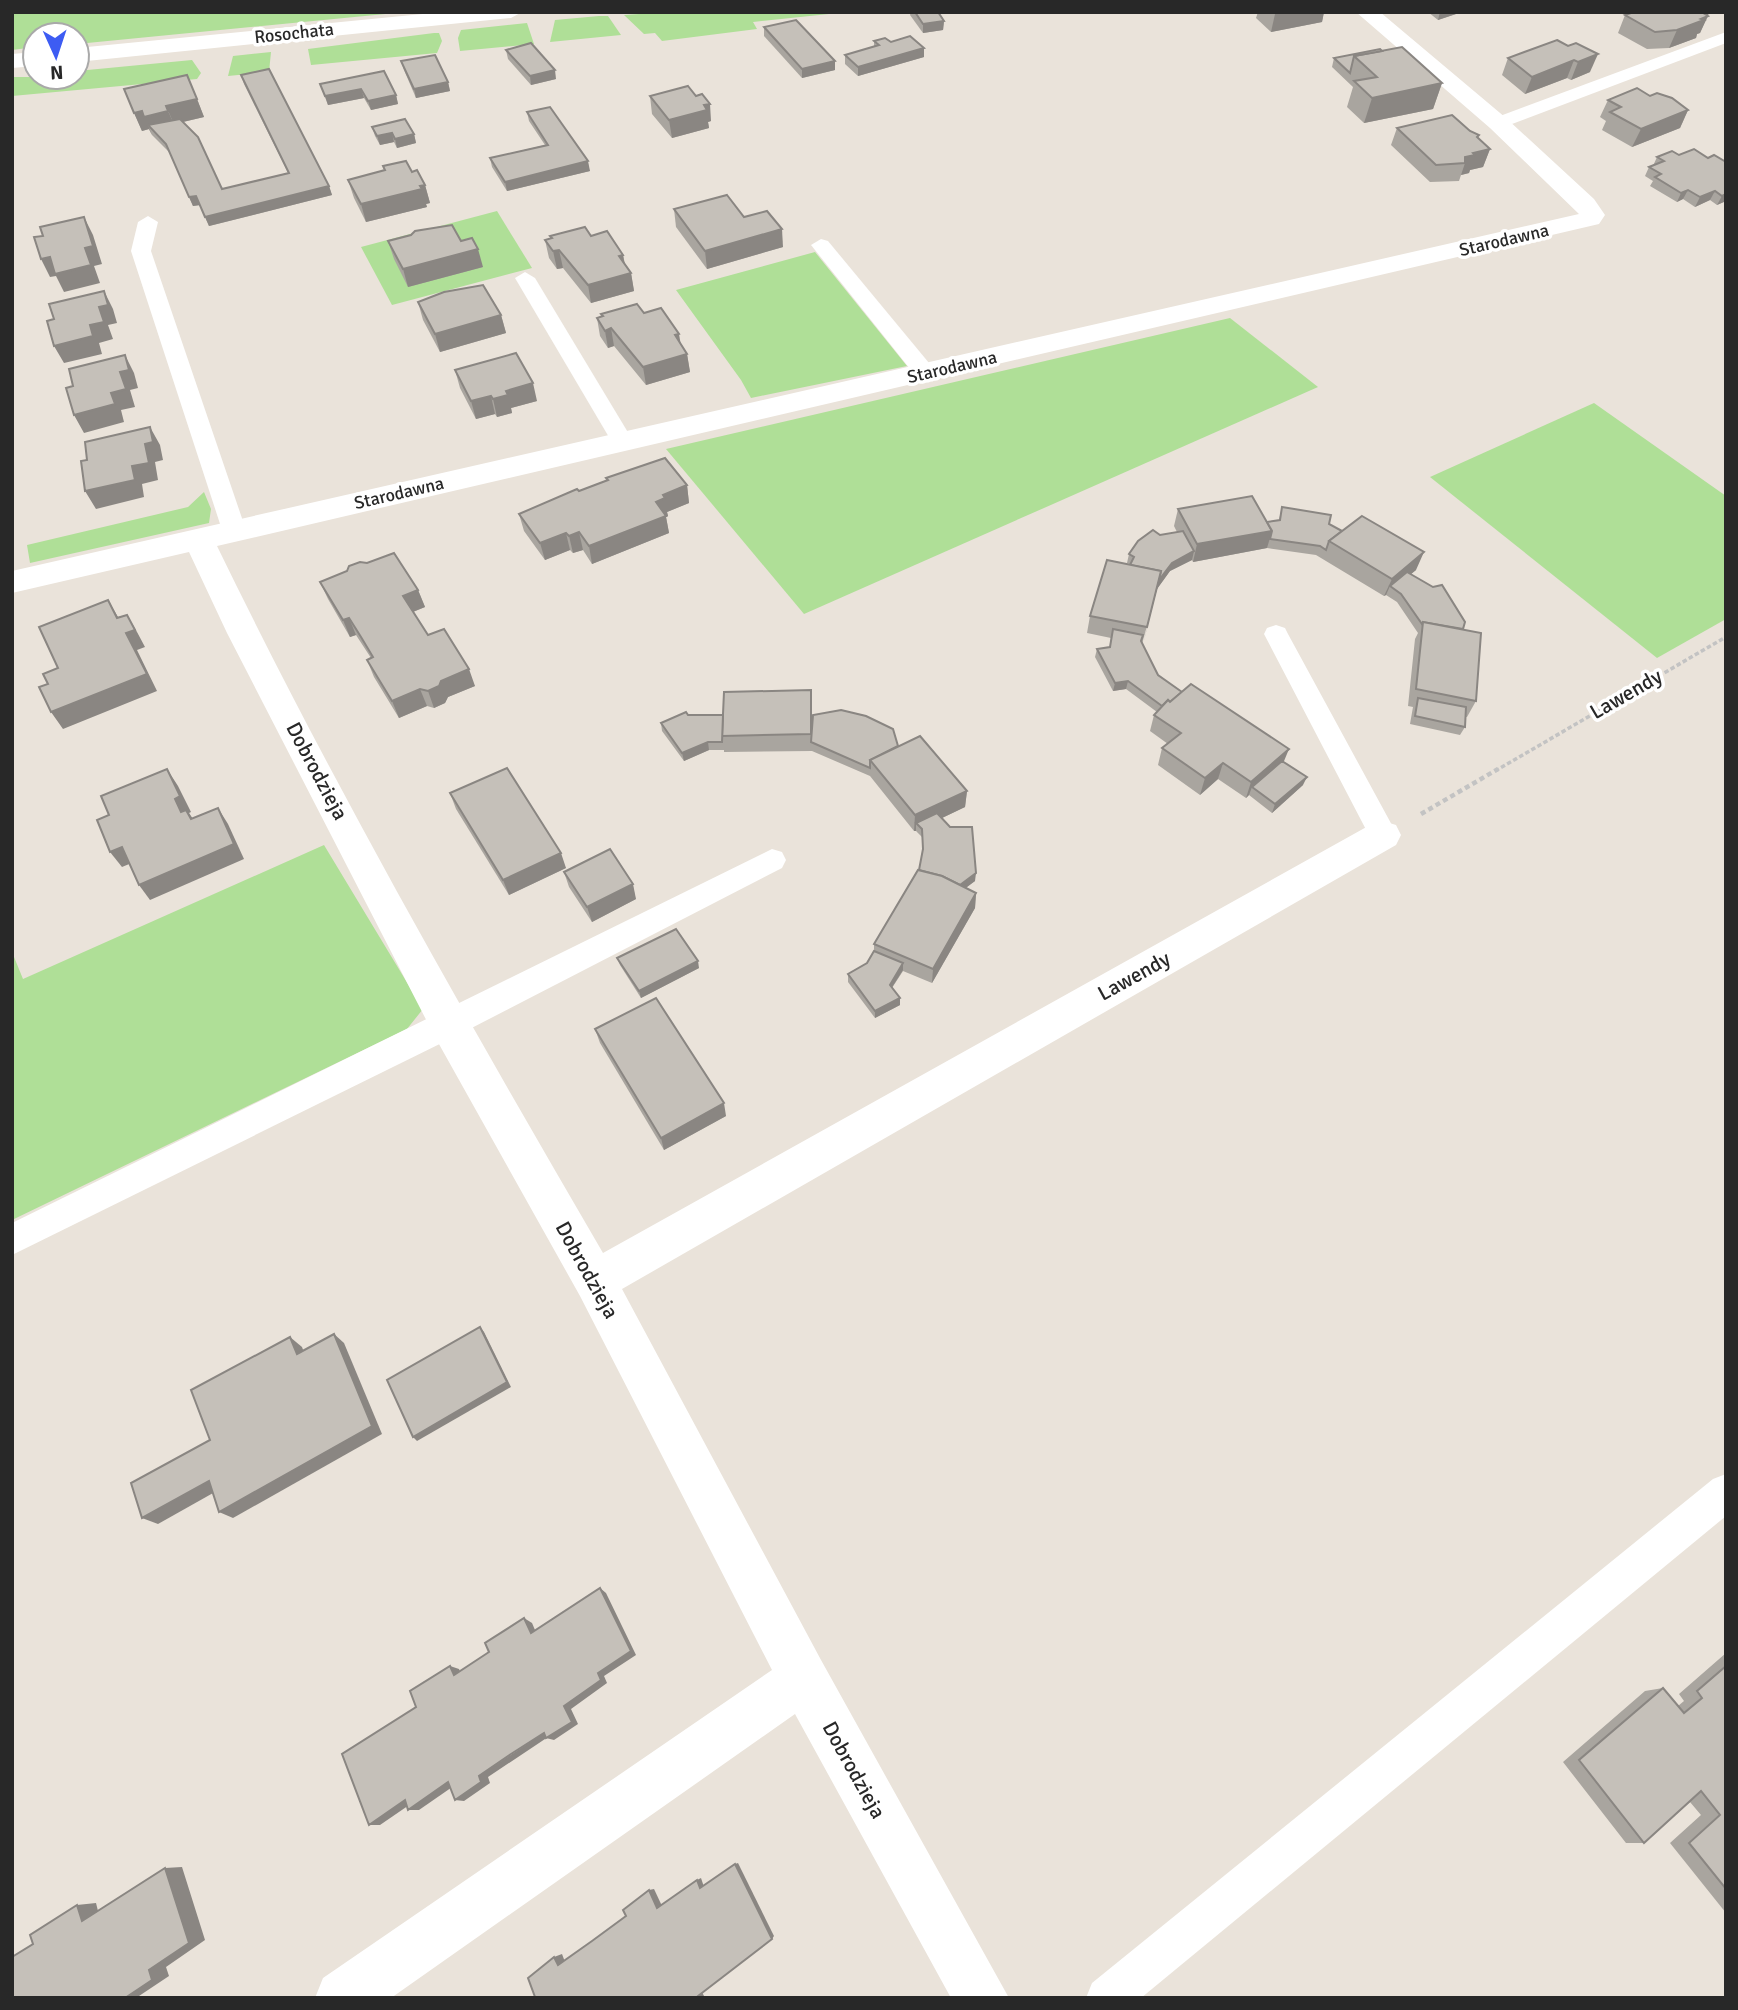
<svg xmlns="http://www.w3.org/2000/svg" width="1738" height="2010" font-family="Signika,sans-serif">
<rect width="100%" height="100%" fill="#eae3da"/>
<g fill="#afdf97">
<path d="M12 12H406L77 44V35H35V47L12 50Z"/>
<path d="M669 12H848L753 22 757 29 662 41 655 33 644 34 624 15Z"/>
<path d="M599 16H608L621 35 550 42 555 20Z"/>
<path d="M527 23 534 44 460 51 458 38 461 30Z"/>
<path d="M434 33H439L442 41 437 53 311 65 308 49Z"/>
<path d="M271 52 269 72 228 76 233 56Z"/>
<path d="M192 60 201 73 197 79 12 96V77H77V71Z"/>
<path d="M497 211 532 268 392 305 361 247Z"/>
<path d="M815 252 907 366 751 398 741 380 676 290Z"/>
<path d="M1230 318 1318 387 804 614 666 449Z"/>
<path d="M1594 403 1726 496V619L1657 658 1430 477Z"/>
<path d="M204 492 211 509 209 523 30 563 27 545 188 507Z"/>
<path d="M324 845 423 1009 407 1029 12 1220V952L23 979Z"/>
</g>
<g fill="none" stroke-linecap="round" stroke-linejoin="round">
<path stroke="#c3c3c3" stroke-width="3.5" stroke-dasharray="4.5 2.5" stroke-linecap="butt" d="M1495 771 1726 637"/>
<path stroke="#c3c3c3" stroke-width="4.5" stroke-dasharray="5 3.5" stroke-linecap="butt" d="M1421 814 1498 769"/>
<g fill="#fff" fill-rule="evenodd">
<path d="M1726 32V43L1504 127 1498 128 1489 123 1492 119Z"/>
<path d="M148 216 158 222 151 251 246 530 242 536H226L222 530 131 251 138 222Z"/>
<path d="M821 239 828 241 934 369 937 374 934 379H918L811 245Z"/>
<path d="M525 272 535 278 635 444 632 449H616L613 444 515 278Z"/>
<path d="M1276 625 1285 628 1288 634 1393 827 1397 835 1393 843 1383 846 1373 843 1264 634 1267 628Z"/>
<path d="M772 849 782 852 786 860 782 868 460 1034 12 1255V1223Z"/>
<path d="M1726 1474V1516L1141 1998H1086L1092 1983 1713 1479Z"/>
</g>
<path fill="#fff" fill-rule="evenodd" d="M1356 12H1380L1506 118 1594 199 1605 215 1599 224 217 546C334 787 468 1021 603 1253L1370 825 1383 821 1396 825 1401 835 1396 845 622 1289 821 1660 1009 1998H951L795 1714 391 1998H315L323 1978 772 1670 580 1296 435 1037 227 633 189 552 12 593V571L1579 214 1490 128Z"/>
<g fill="#fff" fill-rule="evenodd">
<path d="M443 12H522L511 18 77 62V48Z"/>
<path d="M35 52V66L12 68V54Z"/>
</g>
</g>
<g fill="#a9a59f">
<path d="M911 12H938L944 21 943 30 923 33 910 15Z"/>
<path d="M1258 12H1324L1322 22 1271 32 1256 18Z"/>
<path d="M1428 12H1462L1438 20Z"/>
<path d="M1634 12H1709L1700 33 1697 34 1696 38 1669 48 1647 49 1618 33 1625 15Z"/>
<path d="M764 27 835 70 802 78 764 36Z"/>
<path d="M874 41 891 42 924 48V57L858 76 845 64V55L874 47Z"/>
<path d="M1568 46 1590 72 1571 80 1567 78 1525 94 1502 75 1508 58Z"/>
<path d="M1380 49 1442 83 1433 109 1364 123 1347 107 1353 87 1332 67 1334 58Z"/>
<path d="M506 50 556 79 531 85 508 59Z"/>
<path d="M401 61 448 82 450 91 416 98 404 70Z"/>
<path d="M241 75 329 186 332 195 209 226 200 205 193 206 170 153 152 135 149 129 142 131 124 89 197 99 204 117 183 122 222 189 288 173 244 84Z"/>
<path d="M320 84 396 95 398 104 371 110 364 98 328 105Z"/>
<path d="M650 96 711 121 708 122 709 128 672 138 652 114Z"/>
<path d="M1650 96 1688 110 1680 128 1632 147 1602 130 1606 121 1600 117 1608 100Z"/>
<path d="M527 112 590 171 507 191 492 167 490 158 545 145 529 121Z"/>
<path d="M372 127 414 134 416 143 397 148 394 142 380 145 375 136Z"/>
<path d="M1397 128 1470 131 1479 135 1478 138 1490 149 1483 167 1470 170 1469 173 1461 175 1459 181 1430 182 1391 145Z"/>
<path d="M1679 155 1708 158 1726 162V201L1717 205 1710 200 1695 207 1683 199 1677 202 1650 186 1653 181 1645 176 1649 167 1653 166 1657 157Z"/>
<path d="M383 166 412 172 425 185 430 203 426 204 427 207 366 222 354 198 348 180 384 170Z"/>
<path d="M674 209 744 217 783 247 707 269 676 227Z"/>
<path d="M550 236H591L623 255 625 264 631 273 634 291 591 303 563 268 557 269 549 258 545 240 551 239Z"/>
<path d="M388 241H461L483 267 408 287 394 259Z"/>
<path d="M418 302 501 315 506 333 440 352 423 320Z"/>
<path d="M644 313 681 344 687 354 690 372 646 385 614 346 608 348 600 336 597 318 602 316 601 314Z"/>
<path d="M455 370 537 401 511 408 512 413 497 417 495 414 476 419 460 388Z"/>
<path d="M606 478 687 485 689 503 667 512 668 516 666 517 669 533 592 564 583 550 573 553 570 550 545 560 524 531 519 514 607 480Z"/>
<path d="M1282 507 1329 524 1416 570 1411 574 1463 629 1476 701 1467 717H1465V727L1460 735 1410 724 1413 707 1408 706 1415 639 1418 633 1397 602 1386 595 1384 596 1316 555 1267 548 1193 562 1192 560 1170 571 1157 589 1142 644 1158 675 1284 762 1303 785 1272 813 1249 795 1246 798 1218 779 1200 795 1158 765 1162 748 1168 744 1150 731 1154 715 1157 712 1126 689 1113 691 1095 657 1097 649 1110 647 1111 638 1087 633 1090 616 1130 564 1127 563 1129 554 1160 535 1177 532 1174 526 1178 509 1267 522 1279 520Z"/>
<path d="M320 582 418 590 425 607 413 612 428 635 475 686 448 697 445 703 434 708 427 706 399 718 374 677 367 660 371 658 356 635 350 637 328 599Z"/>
<path d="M811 707 812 736 898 746 967 791 965 807 942 818 975 881 965 888 976 893 975 908 932 983 903 971 892 988 900 998V1005L875 1018 848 982V974L867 963 874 951V944L919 870 922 853V837L916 831H914L870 776 812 751 724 752V750H709L684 761 662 731 661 723 688 715H723Z"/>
<path d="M450 793 566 868 509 895 456 809Z"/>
<path d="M564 872 636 899 592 922 569 887Z"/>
<path d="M617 958 699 968 641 998 620 965Z"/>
<path d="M595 1029 726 1116 664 1150 600 1043Z"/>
<path d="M1726 1653V1913L1670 1843 1701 1815 1690 1802 1644 1843H1626L1563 1762 1645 1691 1663 1688 1678 1706 1684 1701 1679 1694Z"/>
</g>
<g fill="#8a8682">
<path d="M1285 12H1324L1322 22 1271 32 1275 14Z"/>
<path d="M1440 12H1462L1438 20Z"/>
<path d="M1707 12H1709L1708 16 1700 33 1697 34 1696 38 1669 48 1677 30Z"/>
<path d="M944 21 943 30 923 33V24Z"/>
<path d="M924 48V57L858 76V67Z"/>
<path d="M1598 54 1590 72 1571 80 1578 62Z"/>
<path d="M1574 60 1567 78 1525 94 1532 77Z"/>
<path d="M835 61V70L802 78V69Z"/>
<path d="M555 70 556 79 531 85 530 76Z"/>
<path d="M448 82 450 91 416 98 414 89Z"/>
<path d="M1442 83 1433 109 1364 123 1372 98Z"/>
<path d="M361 89 364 98 328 105 325 96Z"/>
<path d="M396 95 398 104 371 110 368 101Z"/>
<path d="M197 99 204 117 174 124 166 106Z"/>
<path d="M710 104 711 121 708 122 709 128 672 138 669 120 704 105Z"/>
<path d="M1688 110 1680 128 1632 147 1641 129Z"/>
<path d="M142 111H168L176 129 148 125 152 135 149 129 142 131 134 113Z"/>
<path d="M392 133 394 142 380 145 377 136Z"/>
<path d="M414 134 416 143 397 148 395 139Z"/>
<path d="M1490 149 1483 167 1470 170 1469 173 1461 175 1465 163V157L1473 153Z"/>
<path d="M588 161 590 171 507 191 505 182Z"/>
<path d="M425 185 430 203 426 204 427 207 366 222 361 204Z"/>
<path d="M329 186 332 195 209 226 205 217Z"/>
<path d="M1688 190 1683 199 1677 202 1681 193Z"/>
<path d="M1715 191 1710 200 1695 207 1700 197Z"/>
<path d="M1726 194V201L1717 205 1722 196Z"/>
<path d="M196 196 200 205 193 206 189 197Z"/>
<path d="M84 217 93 235 102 264 94 266 100 283 64 292 56 276 50 277 41 259 85 248Z"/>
<path d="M782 229 783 247 707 269 705 251Z"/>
<path d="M478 249 483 267 408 287 403 269Z"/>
<path d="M559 250 563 268 557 269 553 251Z"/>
<path d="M623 255 626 272 619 256Z"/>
<path d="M631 273 634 291 591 303 588 285Z"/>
<path d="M104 291 113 309 117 323 108 325 113 339 99 343 102 354 64 363 54 346 99 307Z"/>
<path d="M501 315 506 333 440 352 435 334Z"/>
<path d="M611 328 614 346 608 348 605 331Z"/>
<path d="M679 334 682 352 675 335Z"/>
<path d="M687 354 690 372 646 385 643 367Z"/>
<path d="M125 355 134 373 138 388 130 390 135 407 121 410 124 422 84 433 74 415 111 393 120 372Z"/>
<path d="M533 383 537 401 511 408 512 413 497 417 493 399 506 391Z"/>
<path d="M491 396 495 414 476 419 471 401Z"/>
<path d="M150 427 160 445 163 460 155 462 158 480 142 484 144 497 96 509 85 491 132 466 145 444Z"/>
<path d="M687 485 689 503 667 512 668 516 666 517 669 533 592 564 589 546 656 502 663 495Z"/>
<path d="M1272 531 1267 548 1193 562 1197 544Z"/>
<path d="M579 532 583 550 573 553 569 536Z"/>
<path d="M566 533 570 550 545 560 540 543Z"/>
<path d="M1194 551 1192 560 1170 571 1157 589 1143 644 1161 571 1172 563Z"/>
<path d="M1424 552 1416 570 1394 588 1390 586 1386 595 1384 596 1392 579Z"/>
<path d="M418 590 425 607 410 613 403 596Z"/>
<path d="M108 600 118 617 127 615 137 632 145 647 137 650 157 691 63 729 51 712 117 618Z"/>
<path d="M349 618 356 635 350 637 343 620Z"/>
<path d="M469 669 475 686 448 697 445 703 434 708 428 691 441 681Z"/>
<path d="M1128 681 1126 689 1113 691 1115 683Z"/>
<path d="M420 689 427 706 399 718 392 701Z"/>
<path d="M708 742 709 750 684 761 682 753Z"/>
<path d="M1289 749 1282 766 1252 787 1249 795 1246 798 1251 782Z"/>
<path d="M1223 763 1218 779 1200 795 1205 778Z"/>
<path d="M167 769 178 786 191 812 189 813 197 825 181 812 175 799Z"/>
<path d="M1307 777 1303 785 1272 813 1275 804Z"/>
<path d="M967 791 965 807 921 828 916 823V831H914L915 815Z"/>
<path d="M218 808 228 824 244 859 150 900 139 885Z"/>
<path d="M122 847 134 862 122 867 110 852Z"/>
<path d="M561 853 566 868 509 895 503 880Z"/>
<path d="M976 873 975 881 954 897V889Z"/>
<path d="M633 884 636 899 592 922 587 907Z"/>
<path d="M976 893 975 908 932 983 933 969Z"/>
<path d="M698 961 699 968 641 998 639 991Z"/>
<path d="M903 963V970L889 992 890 985Z"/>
<path d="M900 998V1005L875 1018V1011Z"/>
<path d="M724 1103 726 1116 664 1150 661 1138Z"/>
<path d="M480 1327 484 1332 511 1387 417 1441 413 1437Z"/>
<path d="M334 1334 344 1343 382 1434 233 1518 219 1512Z"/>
<path d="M290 1337 302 1347 308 1363 297 1354Z"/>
<path d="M209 1481 222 1488 158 1524 142 1518Z"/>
<path d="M600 1588 606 1593 636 1655 604 1676 607 1683 571 1709 578 1724 554 1740 546 1738 564 1706 598 1673Z"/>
<path d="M524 1618 532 1623 538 1637 531 1633Z"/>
<path d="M450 1666 459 1669 463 1678 454 1675Z"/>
<path d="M544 1733 551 1735 488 1777 490 1783 464 1801 455 1800 479 1776Z"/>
<path d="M448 1782 458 1783 419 1810H408Z"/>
<path d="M405 1800 415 1801 380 1825H369Z"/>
<path d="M738 1863 774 1936 772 1939 735 1864Z"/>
<path d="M182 1867 205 1940 166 1967 169 1976 136 1998H125L149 1970 165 1868Z"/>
<path d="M701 1878 704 1887 700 1888 697 1880Z"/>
<path d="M654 1889 662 1906 657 1908 649 1890Z"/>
<path d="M96 1903 100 1919 82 1921 77 1905Z"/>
<path d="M562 1954 565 1962 558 1965 554 1957Z"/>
<path d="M702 1992 705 1998H699L698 1996Z"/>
</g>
<g fill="#c5c0b9" stroke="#8a8682" stroke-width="2">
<path d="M915 12H938L944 21 923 24Z"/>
<path d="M1634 12H1707L1703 13 1708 16 1701 19 1704 20 1677 30 1655 32 1625 15Z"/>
<path d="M796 20 835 61 802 69 764 27Z"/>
<path d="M910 36 924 48 858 67 845 55 879 45 874 41 885 38 891 42Z"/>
<path d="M1557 40 1568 46 1576 43 1598 54 1578 62 1574 60 1532 77 1508 58Z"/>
<path d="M531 43 555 70 530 76 506 50Z"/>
<path d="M1402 47 1442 83 1372 98 1354 81 1377 77 1354 56Z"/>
<path d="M1380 49 1382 51 1354 56 1350 73 1334 58Z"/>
<path d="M435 55 448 82 414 89 401 61Z"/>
<path d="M269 69 329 186 205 217 196 196 189 197 166 144 148 125 180 119 198 137 222 189 289 173 241 75Z"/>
<path d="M384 71 396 95 368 101 361 89 325 96 320 84Z"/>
<path d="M187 75 197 99 166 106 168 111 144 117 142 111 134 113 124 89Z"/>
<path d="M688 86 696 96 702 94 710 104 704 105 707 110 669 120 650 96Z"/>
<path d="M1637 88 1650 96 1657 93 1672 98 1688 110 1641 129 1610 112 1621 107 1608 100Z"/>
<path d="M550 107 588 161 505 182 490 158 548 145 527 112Z"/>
<path d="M1452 115 1470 131 1479 135 1477 137 1490 149 1473 153 1475 155 1465 157V163L1436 165 1397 128Z"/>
<path d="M405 119 414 134 395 139 392 133 377 136 372 127Z"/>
<path d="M1694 149 1708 158 1714 155 1726 162V194L1722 196 1715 191 1700 197 1688 190 1681 193 1655 177 1661 174 1649 167 1664 161 1657 157 1672 151 1679 155Z"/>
<path d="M406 161 412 172 417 170 425 185 420 186 422 189 361 204 348 180 385 170 383 166Z"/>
<path d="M727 195 744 217 767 211 782 229 705 251 674 209Z"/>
<path d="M84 217 93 246 85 248 91 265 55 274 50 257 41 259 34 237 43 236 40 227Z"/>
<path d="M452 225 461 241 472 238 478 249 403 269 388 241 411 235 415 231Z"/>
<path d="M585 227 591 236 607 231 623 255 619 256 631 273 588 285 559 250 553 251 545 240 552 238 550 236Z"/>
<path d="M483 285 501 315 435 334 418 302 444 292Z"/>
<path d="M104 291 108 305 99 307 104 322 90 325 93 336 54 346 47 321 54 319 49 304Z"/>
<path d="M637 304 644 313 661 308 679 334 675 335 687 354 643 367 611 328 605 331 597 318 603 316 601 314Z"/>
<path d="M516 353 533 383 506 391 508 395 493 399 491 396 471 401 455 370Z"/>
<path d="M125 355 129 370 120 372 126 389 111 393 115 404 74 415 66 388 73 386 69 369Z"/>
<path d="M150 427 153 442 145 444 149 463 132 466 135 480 85 491 81 461 87 460 85 442Z"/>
<path d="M665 458 687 485 663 495 665 498 656 502 666 516 589 546 579 532 569 536 566 533 540 543 519 514 577 489 579 491 608 480 606 478Z"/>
<path d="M1252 496 1272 531 1197 544 1178 509Z"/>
<path d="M1282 507 1331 515 1329 524 1342 531 1329 541 1326 550 1320 546 1270 539 1272 531 1267 522 1280 520Z"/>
<path d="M1362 516 1424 552 1392 579 1329 541Z"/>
<path d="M1153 530 1160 535 1183 531 1194 551 1172 563 1159 580 1161 571 1130 565 1134 557 1129 554 1138 541Z"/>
<path d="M394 553 418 590 403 596 428 635 444 629 469 669 441 681 439 686 428 691 420 689 392 701 367 660 373 657 361 637 349 618 343 620 320 582 347 571 349 566 360 562 367 563Z"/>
<path d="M1107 560 1161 571 1147 627 1090 616Z"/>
<path d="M1407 572 1433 587 1442 585 1465 622 1463 629 1423 622 1422 624 1401 594 1390 586Z"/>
<path d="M108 600 117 618 127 615 135 630 126 633 147 674 51 712 39 687 48 684 43 674 58 668 39 627Z"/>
<path d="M1423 622 1481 633 1476 701 1416 689Z"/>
<path d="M1113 629 1143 635 1141 641 1158 675 1182 692 1170 702 1168 700 1162 706 1128 681 1115 683 1097 649 1110 647Z"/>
<path d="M1191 684 1289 749 1251 782 1223 763 1205 778 1162 748 1181 733 1154 715 1168 700 1170 702Z"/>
<path d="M811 690V734L722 736 724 692Z"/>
<path d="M1418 698 1466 707 1465 727 1415 716Z"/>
<path d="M841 710 866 716 893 729 898 746 870 760V768L811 742 813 715Z"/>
<path d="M686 712 688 715H723L722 742H708L682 753 661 723Z"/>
<path d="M920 736 967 791 915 815 870 760Z"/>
<path d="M1282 761 1307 777 1275 804 1252 787Z"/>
<path d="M507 768 561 853 503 880 450 793Z"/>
<path d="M167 769 180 796 175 799 181 812 186 810 191 819 218 808 234 844 139 885 122 847 110 852 97 820 109 815 101 796Z"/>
<path d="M937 813 950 827H972L976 873 960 885 942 876 919 870 923 849 922 829 916 823Z"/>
<path d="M610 849 633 884 587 907 564 872Z"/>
<path d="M918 870 942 876 976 893 933 969 874 944Z"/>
<path d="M676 929 698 961 639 991 617 958Z"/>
<path d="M874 951 903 963 890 985 900 998 875 1011 848 974 867 963Z"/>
<path d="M656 998 724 1103 661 1138 595 1029Z"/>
<path d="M480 1327 507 1382 413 1437 387 1380Z"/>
<path d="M334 1334 372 1426 219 1512 209 1481 142 1518 131 1483 210 1440 191 1390 290 1337 297 1354Z"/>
<path d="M600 1588 631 1651 598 1673 601 1680 564 1706 572 1722 546 1738 544 1733 511 1754 479 1776 481 1782 455 1800 448 1782 408 1810 405 1800 369 1825 342 1754 416 1707 410 1691 450 1666 454 1675 489 1652 485 1643 524 1618 531 1633Z"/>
<path d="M1726 1666V1889L1689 1843 1720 1815 1701 1791 1644 1843 1579 1760 1663 1688 1684 1713 1702 1698 1697 1691Z"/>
<path d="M735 1864 772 1939 698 1996 699 1998H534L535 1997 528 1978 554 1957 558 1965 592 1941 626 1916 623 1910 649 1890 657 1908 697 1880 700 1888Z"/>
<path d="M165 1868 189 1943 149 1970 152 1980 125 1998H12V1957L33 1944 30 1935 77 1905 82 1921Z"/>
</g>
<g text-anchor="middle" stroke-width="7" stroke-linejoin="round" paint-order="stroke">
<g font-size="18" fill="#282828" stroke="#fff">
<text transform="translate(294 33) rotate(-6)" y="6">Rosochata</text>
<text transform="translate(1504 240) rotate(-13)" y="6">Starodawna</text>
<text transform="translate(952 367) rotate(-13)" y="6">Starodawna</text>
<text transform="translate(399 493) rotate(-13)" y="6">Starodawna</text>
</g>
<g font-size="21" fill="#282828" stroke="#fff">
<text transform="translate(1626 694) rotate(-30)" y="7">Lawendy</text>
<text transform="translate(317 771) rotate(62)" y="7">Dobrodzieja</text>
<text transform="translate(1134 976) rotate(-29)" y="7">Lawendy</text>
<text transform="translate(587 1270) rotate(61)" y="7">Dobrodzieja</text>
<text transform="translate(854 1770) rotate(61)" y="7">Dobrodzieja</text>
</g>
</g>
<rect width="1738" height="2010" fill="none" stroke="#282828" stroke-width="28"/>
<g transform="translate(56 56) rotate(177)"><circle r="33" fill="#ffffff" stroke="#a9a9a9" stroke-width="2"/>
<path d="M0-5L12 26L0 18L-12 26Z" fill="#3d5cf3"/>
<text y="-10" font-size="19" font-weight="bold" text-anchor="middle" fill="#282828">N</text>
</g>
</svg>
